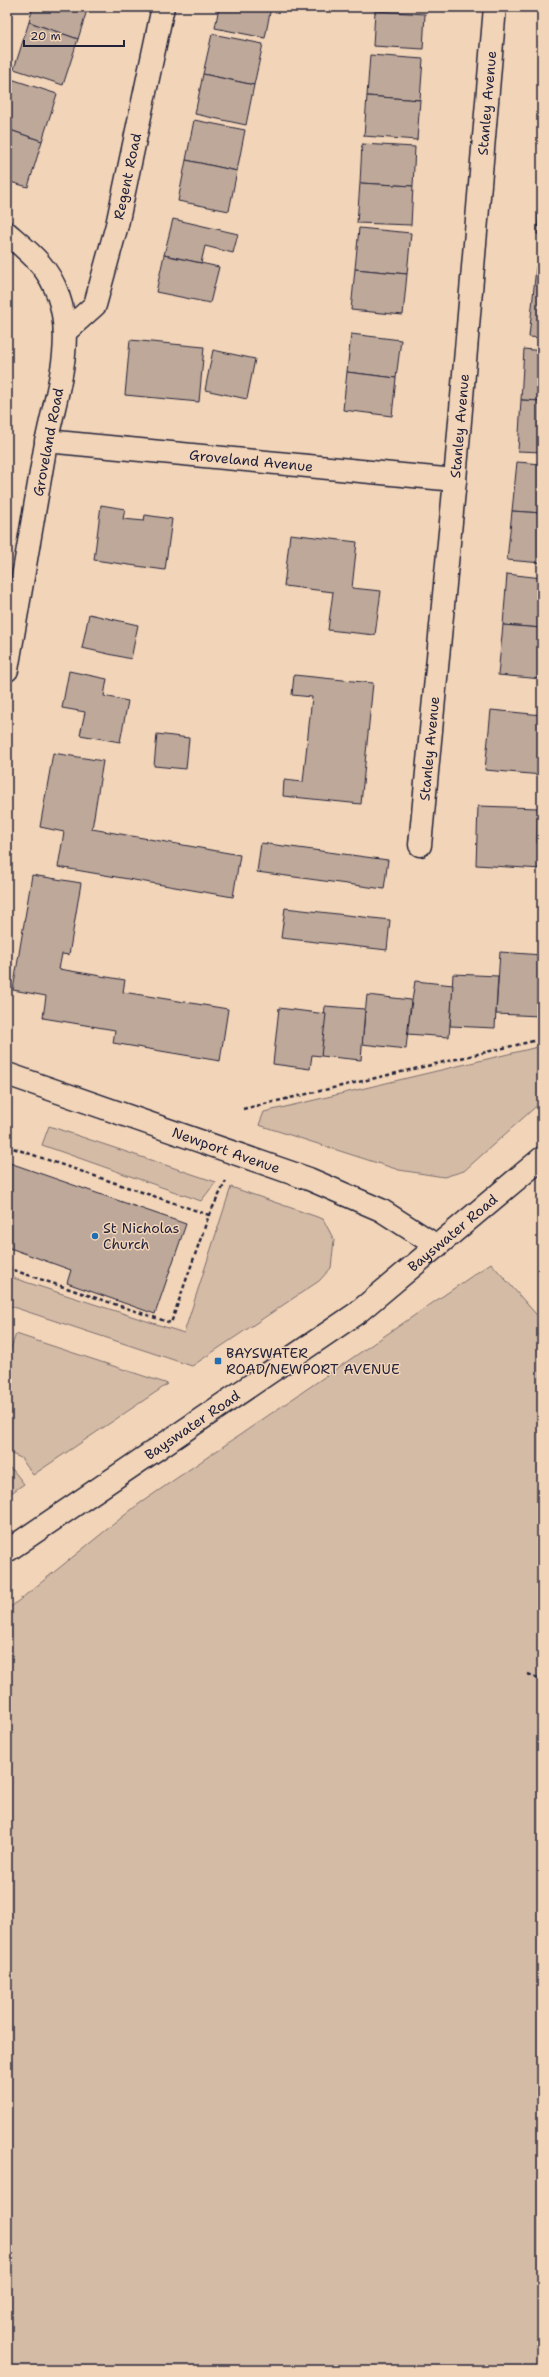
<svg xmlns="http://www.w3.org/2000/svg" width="549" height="2377" font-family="'Shantell Sans',sans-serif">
<rect width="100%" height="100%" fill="#f2d5b8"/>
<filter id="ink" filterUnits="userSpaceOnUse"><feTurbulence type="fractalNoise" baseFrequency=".025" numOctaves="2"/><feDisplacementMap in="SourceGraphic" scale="8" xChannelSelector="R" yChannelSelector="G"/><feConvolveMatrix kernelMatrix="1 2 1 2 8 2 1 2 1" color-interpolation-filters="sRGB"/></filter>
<g filter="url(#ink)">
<g fill="#d4bba6" stroke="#7b6e70">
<path d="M542 1046V1101L464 1171 444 1177 399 1170 259 1125 264 1112Z"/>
<path d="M49 1126 216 1182 201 1201 42 1145Z"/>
<path d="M231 1187 323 1219 334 1240 331 1268 319 1281 192 1366 7 1305V1276L184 1333Z"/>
<path d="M491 1263 542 1321V2370H7V1610L136 1506Z"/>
<path d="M16 1334 168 1384 33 1475 21 1458 7 1452V1359Z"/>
<path d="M7 1467 13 1470 24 1484 7 1496Z"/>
</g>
<g fill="#bea899" stroke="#22223b">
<path d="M33 7H88L78 39 29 22Z"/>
<path d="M219 7H271L265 38 215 28Z"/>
<path d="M375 11 425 14 423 49 373 46Z"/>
<path d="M29 22 78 39 63 85 14 69Z"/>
<path d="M212 34 263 44 254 85 203 74Z"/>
<path d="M370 55 423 59 420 100 367 96Z"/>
<path d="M203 74 254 85 246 125 195 114Z"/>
<path d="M8 78 57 94 42 141 7 129Z"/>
<path d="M367 96 420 100 417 140 364 136Z"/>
<path d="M194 120 245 130 237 171 186 160Z"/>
<path d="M7 129 42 141 28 187 7 181Z"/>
<path d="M542 142V183H540Z"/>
<path d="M362 144 415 147 413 186 360 183Z"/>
<path d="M186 160 237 171 229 211 178 201Z"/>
<path d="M360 183 413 186 411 225 357 223Z"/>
<path d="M540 183H542V235L537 234Z"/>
<path d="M173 219 238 234 233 253 205 246 201 263 164 255Z"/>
<path d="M359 228 411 233 407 274 355 269Z"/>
<path d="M164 255 219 267 210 303 156 292Z"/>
<path d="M536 267 542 268V338L529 337Z"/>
<path d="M355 269 407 274 403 315 351 310Z"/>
<path d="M351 334 401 340 396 378 347 372Z"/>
<path d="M130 340 204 347 199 402 125 395Z"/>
<path d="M524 349 542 351V401L521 400Z"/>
<path d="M213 350 255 359 247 399 205 390Z"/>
<path d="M347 372 396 378 392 416 343 410Z"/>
<path d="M521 400 542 401V452L518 451Z"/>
<path d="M517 462 542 464V513L512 511Z"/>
<path d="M101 505 125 509 123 519 144 521 145 515 172 519 165 570 94 560Z"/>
<path d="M512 511 542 513V563L507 560Z"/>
<path d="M290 534 357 542 352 588 381 591 375 635 328 630 333 592 284 586Z"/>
<path d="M507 574 542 578V628L503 625Z"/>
<path d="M89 614 138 625 131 659 82 648Z"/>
<path d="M503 625 542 628V679L498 675Z"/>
<path d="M69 671 107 679 104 696 128 701 120 742 80 735 85 712 62 708Z"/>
<path d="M294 675 373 683 361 804 283 796 284 780 303 782 312 697 292 695Z"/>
<path d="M491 710 542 715V775L485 770Z"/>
<path d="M157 734 189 738 186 769 154 766Z"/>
<path d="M53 753 103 761 92 829 240 855 233 897 58 867 64 832 40 827Z"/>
<path d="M478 806 538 808 537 843H542V869L476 865Z"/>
<path d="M261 843 388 860 384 889 257 872Z"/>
<path d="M32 875 81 883 69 955 62 954 59 969 125 980 123 992 228 1009 220 1061 113 1043 115 1030 43 1018 46 996 13 990Z"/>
<path d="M285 908 390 920 387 950 281 938Z"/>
<path d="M500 952 542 955 540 1016 496 1014Z"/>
<path d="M453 974 498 976 495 1028 450 1026Z"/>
<path d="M415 981 453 985 449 1037 407 1034Z"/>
<path d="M367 995 411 1000 406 1049 362 1044Z"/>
<path d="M325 1006 365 1009 361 1060 321 1056Z"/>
<path d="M279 1008 326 1014 321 1056 312 1055 310 1069 273 1064Z"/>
<path d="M7 1162 186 1224 155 1314 67 1283 71 1270 7 1247Z"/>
</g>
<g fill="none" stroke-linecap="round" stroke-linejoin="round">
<defs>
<g id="minor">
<path d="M7 233C29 252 48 266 58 295 76 345 54 399 45 449 32 523 20 596 7 670"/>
<path id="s1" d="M65 332 95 305 117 225 163 7"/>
<path id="s2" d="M46 441 455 480"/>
<path id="s3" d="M420 845 455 480 495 7"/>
<path id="s4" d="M7 1074 309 1179 381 1210 437 1246"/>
</g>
<g id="major">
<path id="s5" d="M7 1551 357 1313 542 1158"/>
</g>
</defs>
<use href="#minor" stroke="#22223b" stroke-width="25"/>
<use href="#major" stroke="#22223b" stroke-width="25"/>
<g stroke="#22223b" stroke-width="2.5" stroke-dasharray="4 3" stroke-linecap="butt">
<path d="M243 1109 542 1039"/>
<path d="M7 1146 209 1215 171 1323 7 1268"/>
<path d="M209 1215 226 1181"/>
<path d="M528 1674 542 1680"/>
</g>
<use href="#minor" stroke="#f2d5b8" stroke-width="22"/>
<use href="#major" stroke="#f2d5b8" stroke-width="22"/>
</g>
</g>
<g fill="#1f6fb2" stroke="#f2d5b8" stroke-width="1.5">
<circle cx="95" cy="1236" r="4"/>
<rect x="214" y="1357" width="8" height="8" rx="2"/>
</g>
<g text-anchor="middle" stroke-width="3" stroke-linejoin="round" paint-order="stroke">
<g font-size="14" fill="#22223b" stroke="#f2d5b8">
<text dy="5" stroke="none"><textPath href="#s3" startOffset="745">Stanley Avenue</textPath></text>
<text dy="5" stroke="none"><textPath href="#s1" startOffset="173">Regent Road</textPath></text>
<text dy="5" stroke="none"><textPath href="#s3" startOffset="421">Stanley Avenue</textPath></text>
<text transform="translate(48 442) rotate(-79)" y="5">Groveland Road</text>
<text dy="5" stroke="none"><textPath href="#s2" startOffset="206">Groveland Avenue</textPath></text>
<text dy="5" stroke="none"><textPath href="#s3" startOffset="97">Stanley Avenue</textPath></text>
<text dy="5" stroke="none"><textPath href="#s4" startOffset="232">Newport Avenue</textPath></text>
<text dy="5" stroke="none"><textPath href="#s5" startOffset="548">Bayswater Road</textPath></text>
<text dy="5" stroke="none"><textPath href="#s5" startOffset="224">Bayswater Road</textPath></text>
</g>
<g font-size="14" fill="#22223b" stroke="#f2d5b8" text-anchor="start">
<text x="103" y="1233">St Nicholas<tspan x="103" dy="16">Church</tspan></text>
<text x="226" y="1358">BAYSWATER<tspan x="226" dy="16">ROAD/NEWPORT AVENUE</tspan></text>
</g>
</g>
<rect width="549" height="2377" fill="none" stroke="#f2d5b8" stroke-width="24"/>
<rect x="12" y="12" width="525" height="2353" fill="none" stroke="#22223b" stroke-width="1.5" filter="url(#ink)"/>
<path d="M24 40v6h100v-6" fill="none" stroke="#22223b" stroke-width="2"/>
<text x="30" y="40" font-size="12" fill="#22223b" stroke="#f2d5b8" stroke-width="3" paint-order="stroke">20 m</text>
</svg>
